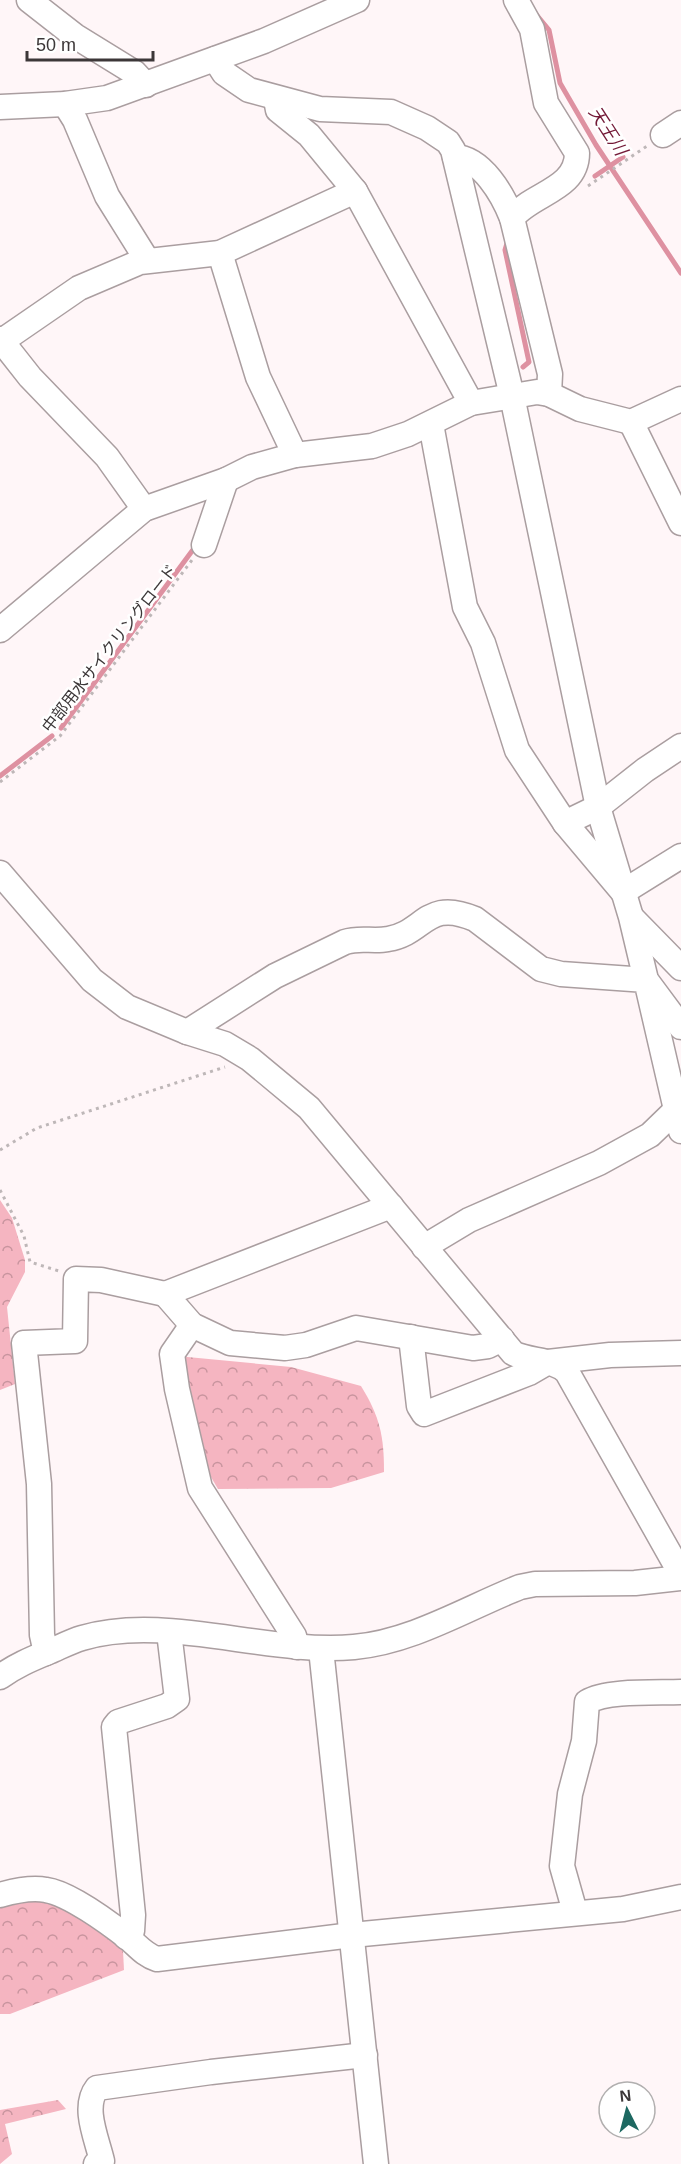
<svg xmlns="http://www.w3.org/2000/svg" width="681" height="2164" font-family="Helvetica,'Noto Sans JP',sans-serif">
<defs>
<pattern id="forest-crowns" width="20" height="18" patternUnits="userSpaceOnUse" patternTransform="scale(1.5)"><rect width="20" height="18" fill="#f5b5c1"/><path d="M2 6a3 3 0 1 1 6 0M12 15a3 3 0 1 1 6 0" fill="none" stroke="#c8949e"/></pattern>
</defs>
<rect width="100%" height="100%" fill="#fff6f8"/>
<g fill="url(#forest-crowns)">
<path d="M0 1200 12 1218 25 1260V1272L7 1307 15 1384 0 1390Z"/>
<path d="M177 1356 291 1367 361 1386C380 1417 384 1436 384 1472L331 1488 218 1489 198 1455Z"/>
<path d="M52 1896 73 1909 123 1951 124 1970 10 2014H0V1901Z"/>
<path d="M58 2100 66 2109 5 2124 12 2154 0 2164V2110Z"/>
</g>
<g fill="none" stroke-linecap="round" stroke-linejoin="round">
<g stroke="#de91a1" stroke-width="5">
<path d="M535 13 549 30 560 83 596 145 681 273"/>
<path d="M595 176 623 157"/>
<path d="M508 240 505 250 529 362 523 367"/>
<path d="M61 728 195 547"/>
<path d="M0 776 52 736"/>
</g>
<defs>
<g id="minor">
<path d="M29 0 75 36 135 73 146 85"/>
<path d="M215 59 224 73 249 90 320 109 391 112 427 128 448 142 453 150 512 396 598 807 631 917 646 980 681 1027"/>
<path d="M276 99 278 110 309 135 355 191 471 403"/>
<path d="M65 104 75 120 107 196 147 260"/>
<path d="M0 107 65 104 107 98 264 41 357 0"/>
<path d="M663 135 681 123"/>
<path d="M455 157C482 158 503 195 512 218L550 374 549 394"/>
<path d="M512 218C532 193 577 190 577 153L546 103 532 29 516 0"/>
<path d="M220 253 258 377 295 455"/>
<path d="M0 339 30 377 107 457 144 509"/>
<path d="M2 341 79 288 140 262 220 253 355 191"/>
<path d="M631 422 681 523"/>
<path d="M431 424 465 607 483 643 517 750 565 823 623 892 681 856"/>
<path d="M204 545 226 480"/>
<path d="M0 630 144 509 226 480 252 467 295 455 372 446 408 434 471 403 537 392 549 394 580 409 631 422 681 399"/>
<path d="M565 823 598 807 645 770 681 746"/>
<path d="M0 873 92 980 127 1007 187 1032 225 1044 250 1059 309 1108 513 1353C530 1362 552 1358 567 1372L681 1574"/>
<path d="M632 918 681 968"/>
<path d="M187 1032 275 976 345 942C360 937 373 942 388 939 425 933 426 898 475 919L541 969 561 974 646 980 681 1131"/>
<path d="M391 1206 165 1294 192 1325 230 1343 285 1348 306 1345 356 1328 473 1348 488 1346 502 1339"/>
<path d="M424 1247 469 1220 599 1163 650 1135 681 1105"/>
<path d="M192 1325 172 1354 177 1389 200 1488 294 1636 297 1647"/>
<path d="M411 1337 419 1406 424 1414 529 1373 548 1362 610 1355 681 1353"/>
<path d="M321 1649 376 2164"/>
<path d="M46 1653 42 1635 39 1484 24 1343 75 1341 76 1279 101 1280 165 1294"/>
<path d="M0 1677C16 1665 34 1658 53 1650 62 1646 72 1641 82 1638 165 1613 267 1655 354 1647 412 1642 467 1608 520 1587L535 1584 635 1583 681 1578"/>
<path d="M0 1895C14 1891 31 1887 46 1890 68 1893 109 1923 127 1937 137 1945 144 1955 157 1959L352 1935 623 1909 681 1897"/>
<path d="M575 1912 562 1866 570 1794 584 1741 587 1702C607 1690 656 1693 681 1692"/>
<path d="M126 1937 132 1931 133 1915 114 1727 118 1722 167 1706 177 1699 169 1632"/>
<path d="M96 2164 102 2161C97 2139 82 2107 97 2088L211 2072 365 2055"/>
</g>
</defs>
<use href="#minor" stroke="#aa9ea0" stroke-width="27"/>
<g stroke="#beb7b8" stroke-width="3" stroke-dasharray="3 4.5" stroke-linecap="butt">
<path d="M588 186 647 146"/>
<path d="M0 782 60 736 192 560"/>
<path d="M0 1150 37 1128 225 1067"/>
<path d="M0 1190 24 1236 30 1262 59 1271"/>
</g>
<use href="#minor" stroke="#fff" stroke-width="24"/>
</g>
<g text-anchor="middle" stroke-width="5" stroke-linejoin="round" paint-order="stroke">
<g font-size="16" fill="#3c3738" stroke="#fff">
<text transform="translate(109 648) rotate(-52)" y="6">中部用水サイクリングロード</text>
</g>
<g font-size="18" font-style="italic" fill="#731937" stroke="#fff">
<text transform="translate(608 131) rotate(57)" y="6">天王川</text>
</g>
</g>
<g transform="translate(627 2110) rotate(354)"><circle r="28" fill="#ffffff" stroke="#b1afaf" stroke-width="1.5"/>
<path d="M0-4.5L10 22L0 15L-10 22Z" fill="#1d6861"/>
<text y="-9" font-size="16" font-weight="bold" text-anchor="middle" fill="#3c3738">N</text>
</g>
<path d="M27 51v9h126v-9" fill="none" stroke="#3c3738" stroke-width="3"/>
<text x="36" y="51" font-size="18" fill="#3c3738" stroke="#ffffff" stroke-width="4.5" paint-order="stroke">50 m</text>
</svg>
